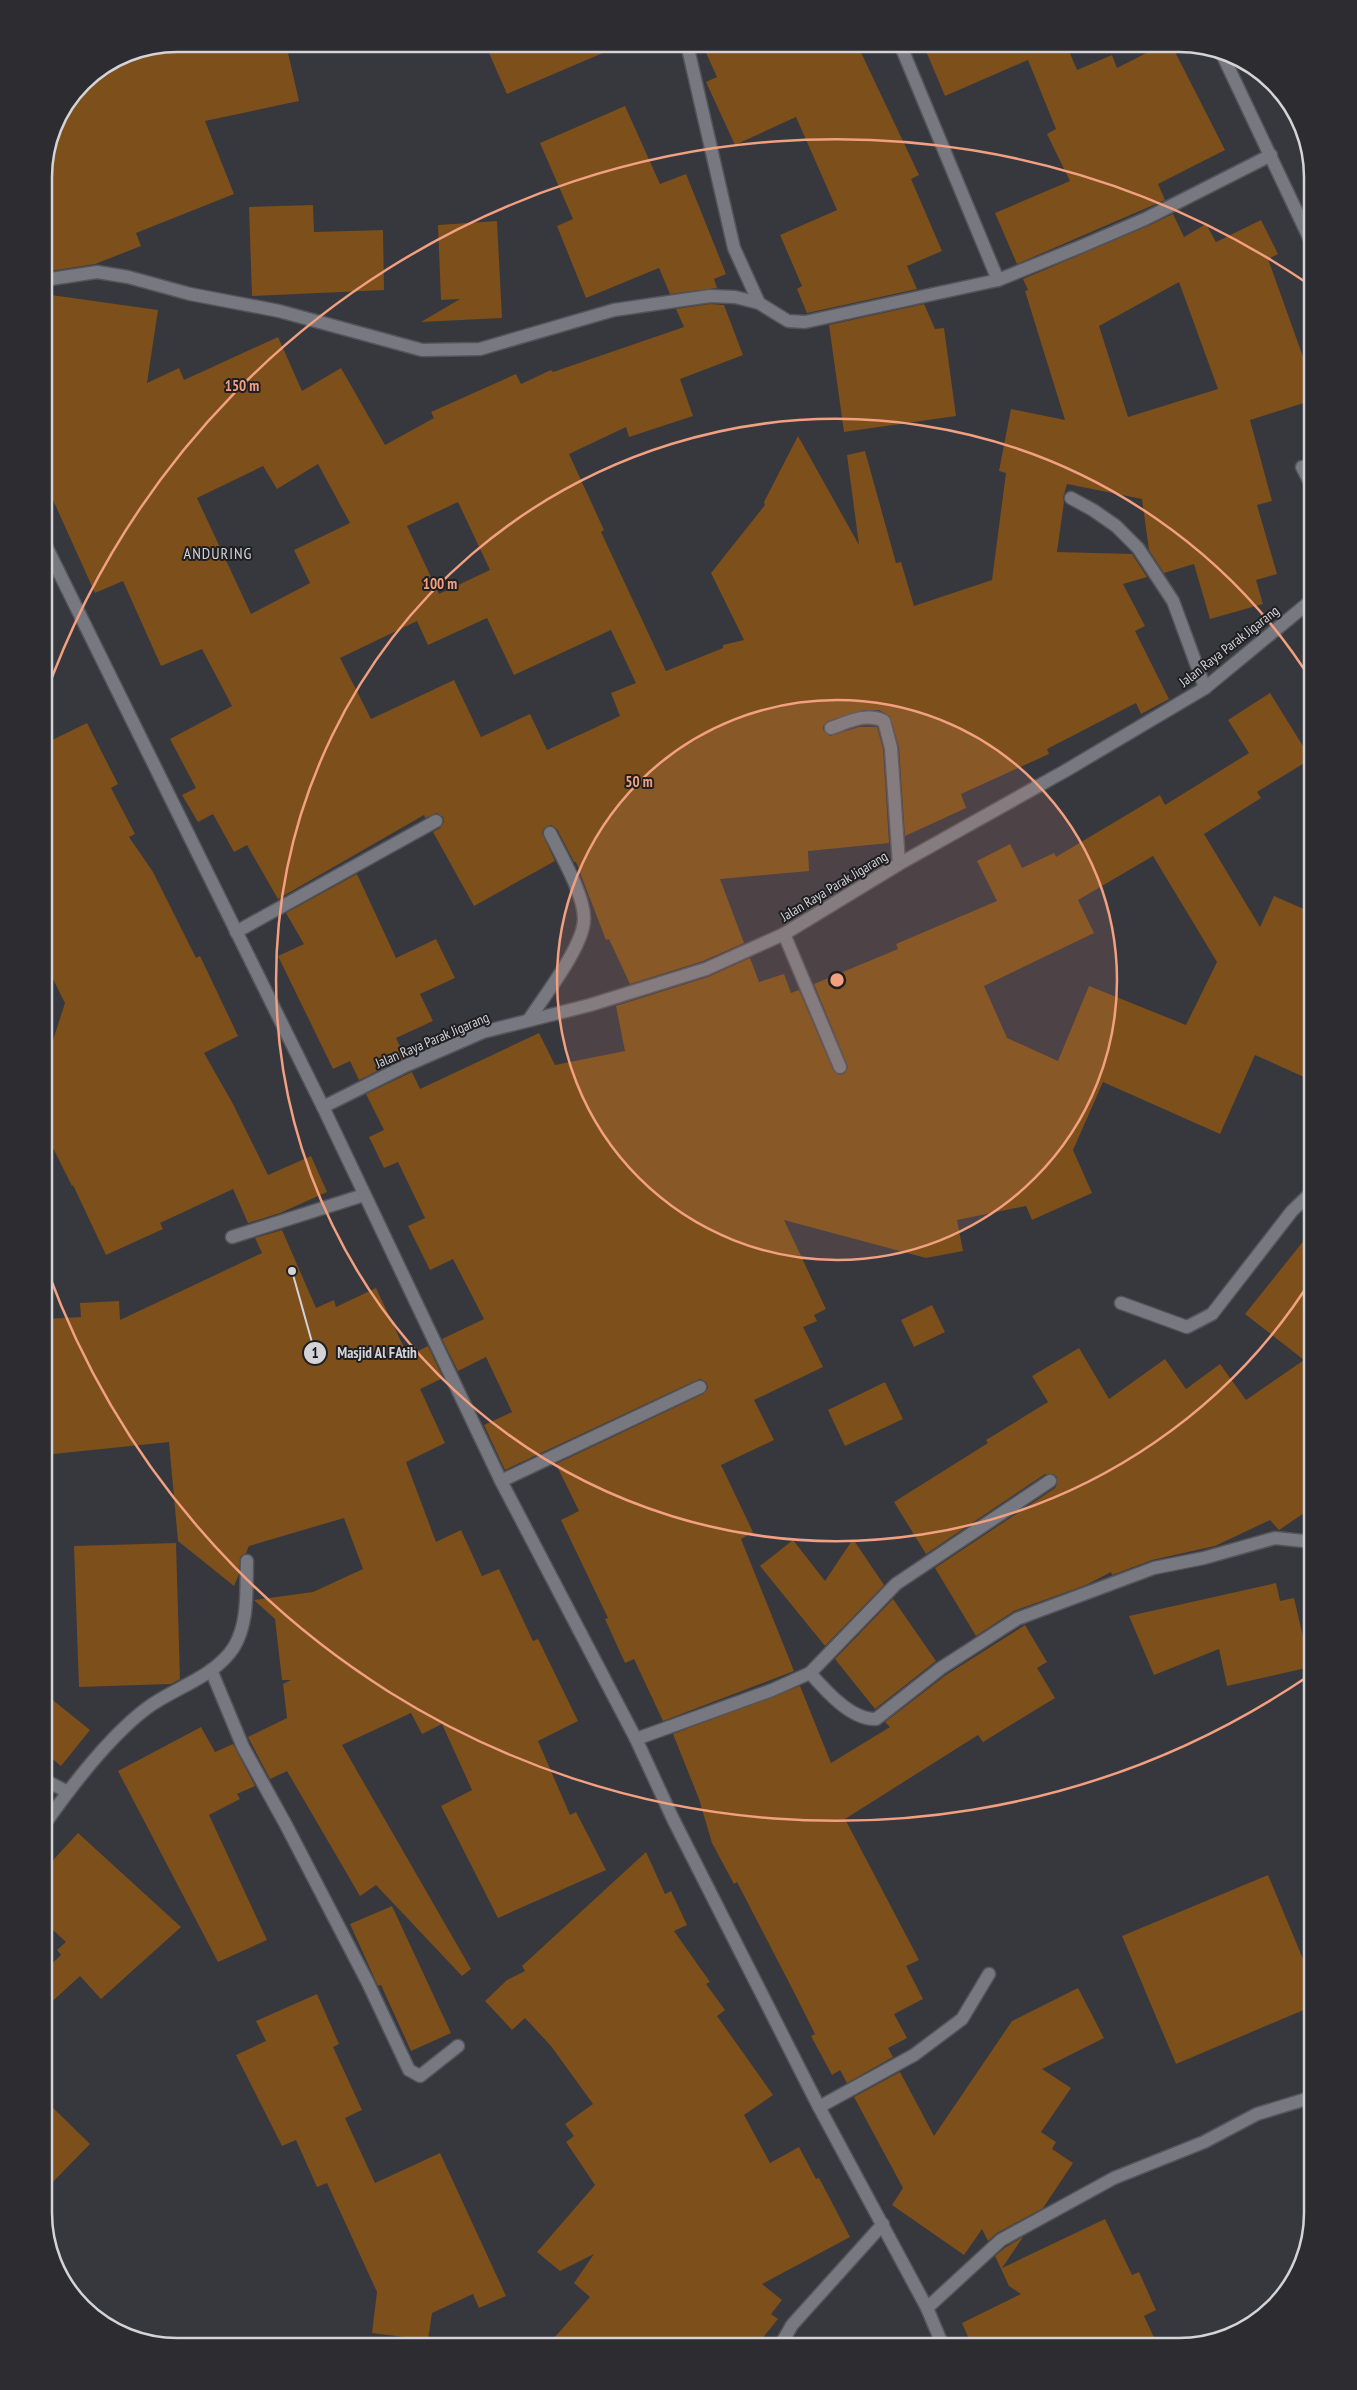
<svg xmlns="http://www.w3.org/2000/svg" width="1357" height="2390" font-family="'PT Sans Narrow',sans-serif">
<rect width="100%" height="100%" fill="#37373e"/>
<g fill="#7c4f1b" fill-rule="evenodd">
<path d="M178 44H286L299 101 205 121 234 194 136 233 141 246 95 264 44 272V169L57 119 83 83 127 54Z"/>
<path d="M485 44H624L507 94Z"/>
<path d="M702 44H857L919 175 911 179 942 251 907 266 917 289 807 313 797 289 802 286 780 235 837 210 796 117 735 145 706 82 717 77Z"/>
<path d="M923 44H1066L1077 70 1112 55 1117 68 1164 44H1171L1225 150 1158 184 1165 200 1017 264 995 213 1070 181 1047 134 1056 129 1028 60 945 96Z"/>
<path d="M625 106 660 184 686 174 726 274 714 279 717 288 670 294 659 268 586 298 557 226 573 219 540 143Z"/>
<path d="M313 205 314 232 383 230 384 290 252 296 249 207Z"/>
<path d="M1173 214 1184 237 1206 224 1216 242 1261 220 1278 254 1268 259 1313 385V400L1250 420 1272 501 1257 505 1277 574 1256 580 1263 604 1210 619 1194 564 1164 573 1149 550 1142 499 1067 484 1063 498 1064 502 1057 552 1132 554 1147 577 1123 584 1145 626 1135 631 1169 699 1141 714 1136 703 1047 749 1049 754 961 794 966 808 905 836 899 747 890 716 879 710H864L828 721 823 726V730L830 736 859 727H877L883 749 889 843 808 851 809 871 720 879 744 943 703 961 630 984 609 939 606 940 576 862H574L557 829 551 825 544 828 542 833 555 861 474 906 433 832 440 828 444 822 443 817 437 813 425 818 424 815 278 899 247 845 234 852 213 814 198 822 182 795 196 788 170 739 232 706 202 649 161 666 123 581 95 593 44 480V294L158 310 147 383 179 368 184 380 278 337 302 391 341 368 385 445 434 418 431 412 516 374 521 384 551 370 553 372 684 327 676 309 710 304 724 305 743 355 680 379 693 416 629 437 626 427 569 454 604 530 601 532 666 671 723 648V645L744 640 711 573 765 505 764 502 798 436 859 545 847 455 865 451 896 563 901 562 914 606 992 580 1006 473 999 471 1011 409 1065 420 1025 291 1028 290 1023 279 1148 226ZM1179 282 1218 389 1128 417 1099 326ZM318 464 350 523 294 550 310 583 251 614 197 498 263 466 277 489ZM458 502 490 570 439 594 407 526ZM487 618 514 675 611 630 636 683 611 693 620 716 547 750 530 714 481 737 454 680 371 719 340 658 417 621 428 645Z"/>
<path d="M497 221 502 318 421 322 460 299 441 300 438 225Z"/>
<path d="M924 304 935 329 944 328 956 416 844 432 829 325Z"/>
<path d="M1270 693 1311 759 1257 792 1261 798 1204 834 1260 927 1274 896 1313 913V1081L1255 1055 1220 1134 1103 1082 1073 1150 1092 1193 1032 1220 1026 1206 957 1220 963 1251 926 1258 784 1220 826 1309 814 1315 817 1321 803 1327 823 1367 754 1400 774 1440 721 1465 753 1532 741 1539 794 1671 663 1721 634 1659 625 1663 605 1619 608 1618 561 1520 579 1511 556 1464 703 1394 708 1388 707 1383 701 1379 697 1380 505 1470 484 1425 512 1412 486 1357 458 1371 442 1339 484 1319 453 1259 430 1270 408 1226 425 1218 398 1162 384 1168 369 1137 384 1130 366 1094 412 1072 420 1089 539 1033 555 1065 625 1051 616 1006 708 977 750 958 759 982 784 974 791 993 799 990 833 1070 839 1075 844 1074 848 1068 847 1064 814 984 898 949 896 944 997 901 977 861 1010 844 1022 868 1054 853 1056 857 1160 795 1165 805 1249 753 1228 720ZM1153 856 1217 962 1186 1025 1089 986 1058 1061 1007 1038 984 986 1094 933 1078 900Z"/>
<path d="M87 723 118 784 111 788 135 834 129 837 153 872 196 958 200 956 238 1036 204 1053 233 1104 268 1175 311 1156 327 1192 280 1213 248 1223 233 1189 160 1223 163 1229 106 1255 73 1185 72 1186 44 1130V1068L65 1003 44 961V744Z"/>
<path d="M357 874 396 958 436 939 455 978 420 994 433 1021 396 1038 405 1057 359 1080 350 1061 333 1069 278 956 304 944 286 913Z"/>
<path d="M1313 1229V1507L1279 1530 1270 1520 1215 1546 1152 1560 1112 1575 1111 1572 1086 1585 1014 1611 976 1636 935 1568 1055 1488 1057 1484V1477L1053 1474H1045L926 1554 894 1502 988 1443 986 1440 1048 1402 1032 1376 1079 1348 1109 1399 1165 1359 1186 1389 1220 1364 1246 1400 1304 1360 1245 1314Z"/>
<path d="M282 1230 316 1308 334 1300 336 1307 376 1288 408 1356 428 1346 443 1378 420 1389 445 1443 406 1462 436 1542 461 1530 482 1576 499 1569 533 1641 538 1639 578 1721 538 1741 570 1815 576 1812 606 1870 498 1918 441 1806 472 1790 442 1724 422 1734 411 1713 342 1745 471 1969 462 1976 376 1885 360 1896 287 1771 270 1779 248 1737 287 1718 283 1684 291 1680H282L275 1619 254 1600 313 1592 363 1569 344 1518 249 1546 246 1553 240 1557 239 1574 234 1586 178 1541 169 1442 44 1455V1319L81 1317 80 1303 119 1301 120 1320 262 1253 255 1238Z"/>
<path d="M932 1305 945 1332 914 1347 901 1320Z"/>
<path d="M885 1382 903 1419 845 1446 828 1410Z"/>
<path d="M853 1539 884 1585 825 1646 760 1566 793 1540 825 1581Z"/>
<path d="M176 1543 180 1679 171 1684 79 1687 74 1546Z"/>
<path d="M1276 1583 1280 1601 1294 1598 1310 1667 1227 1686 1219 1649 1154 1675 1129 1616Z"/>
<path d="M893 1599 936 1661 875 1709 835 1659Z"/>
<path d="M1025 1625 1047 1662 1037 1668 1055 1698 983 1742 978 1735 845 1819 919 1960 906 1966 923 1999 894 2014 907 2038 888 2048 893 2057 847 2083 840 2070 832 2075 811 2036 815 2034 796 1996 737 1882 734 1884 712 1843 699 1799 673 1734 800 1686 831 1763 890 1727 885 1722 946 1675Z"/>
<path d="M44 1693 90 1730 61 1766 44 1752Z"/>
<path d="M201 1727 215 1752 233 1744 255 1786 237 1794 240 1799 209 1815 267 1940 218 1962 118 1771Z"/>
<path d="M78 1833 181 1927 101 1999 80 1976 44 2009V1971L61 1955 57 1950 66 1942 44 1922V1870Z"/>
<path d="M646 1852 665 1894 671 1891 687 1925 674 1931 710 1982 706 1984 725 2010 717 2016 773 2095 744 2115 770 2163 799 2147 816 2179 819 2178 850 2237 762 2284 782 2300 771 2314 778 2319 756 2346H547L590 2297 574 2283 594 2254 560 2271 537 2252 595 2185 566 2142 574 2136 565 2124 593 2104 551 2046 525 2018 512 2030 485 2001 507 1980 525 1971 522 1966Z"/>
<path d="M1268 1875 1313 1983V2006L1176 2064 1122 1936Z"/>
<path d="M392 1906 451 2033 411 2051 381 1985 378 1986 350 1924Z"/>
<path d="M1078 1988 1104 2038 1042 2069 1071 2088 1041 2132 1056 2142 1052 2149 1073 2163 1043 2208 997 2233 988 2241 982 2229 964 2255 892 2205 903 2188 854 2097 900 2072 934 2136 1012 2021Z"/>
<path d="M317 1994 339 2044 333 2047 362 2110 345 2118 375 2183 440 2153 506 2296 479 2308 473 2294 432 2313 428 2340 372 2333 377 2292 327 2183 317 2187 296 2140 282 2146 236 2055 266 2041 256 2021Z"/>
<path d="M44 2099 90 2144 44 2191Z"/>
<path d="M1105 2219 1132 2275 1139 2272 1156 2310 1144 2316 1158 2346H972L962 2323 1021 2294 1009 2286 995 2256 1006 2247 1023 2237 1002 2268Z"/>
</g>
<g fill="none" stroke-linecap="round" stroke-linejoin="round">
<defs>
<g id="lane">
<path d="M232 1237 364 1195"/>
<path d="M1121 1303 1187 1327 1212 1314 1292 1211 1313 1191"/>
<path d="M927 2308 1001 2240 1114 2178 1204 2142 1257 2114 1313 2097"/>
</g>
<g id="street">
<path d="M687 44 734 248 759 303"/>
<path d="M900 44 998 280"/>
<path d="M1223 56 1313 246"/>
<path d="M44 280 97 272 128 277 190 294 279 311 422 350 480 349 614 310 710 296 735 297 759 303 788 321 805 322 998 280 1082 246 1145 219 1271 155"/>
<path d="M1302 467 1313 488"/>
<path d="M1071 498 1093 510 1116 526 1138 548 1173 601 1205 688"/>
<path d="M831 728C849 722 866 712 884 721L891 748 899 864"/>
<path d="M236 932 436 821"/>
<path d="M784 934 840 1067"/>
<path d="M530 1018C545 995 585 944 584 918 584 895 561 855 550 833"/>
<path d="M501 1481 700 1387"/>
<path d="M211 1670 243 1747 286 1825 368 1983 409 2070 420 2076 458 2046"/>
<path d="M810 1673 896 1584 1050 1481"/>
<path d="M636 1739 772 1690 810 1673C825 1690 851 1720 876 1719L941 1668 1017 1619 1154 1568 1204 1558 1275 1538 1313 1542"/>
<path d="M44 1780 68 1792"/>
<path d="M44 1825C70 1788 111 1735 147 1708 174 1688 215 1677 234 1647 249 1622 246 1589 247 1561"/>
<path d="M819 2107 914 2055 962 2019 989 1974"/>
<path d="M780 2346 792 2325 883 2224"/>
</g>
<g id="secondary">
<path d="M44 542 323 1107 501 1481 636 1739 673 1819 819 2107 927 2308 943 2346"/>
<path d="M323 1107 407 1065 483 1032 590 1005 706 969 784 934 899 864 1065 771 1205 688 1313 599"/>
</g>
</defs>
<use href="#lane" stroke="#54545b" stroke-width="15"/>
<use href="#street" stroke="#54545b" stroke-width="15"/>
<use href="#secondary" stroke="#54545b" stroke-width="15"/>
<use href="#lane" stroke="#777880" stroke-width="12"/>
<use href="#street" stroke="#777880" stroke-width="12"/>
<use href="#secondary" stroke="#777880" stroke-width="12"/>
</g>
<circle cx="837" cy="980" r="280" fill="#f2a080" fill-opacity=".12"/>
<g fill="none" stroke="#f2a080" stroke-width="2.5">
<circle cx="837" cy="980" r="280"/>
<path d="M1313 1277A561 561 0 1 1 1313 683"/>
<path d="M1307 1677A841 841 0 0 1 44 1261M44 699A841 841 0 0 1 1307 283"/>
</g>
<g text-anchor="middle" stroke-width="4" stroke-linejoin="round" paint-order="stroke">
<g font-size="14" fill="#d3d3d8" stroke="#1f1f22">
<text transform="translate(1229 646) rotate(-38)" y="5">Jalan Raya Parak Jigarang</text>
<text transform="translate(834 886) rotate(-31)" y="5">Jalan Raya Parak Jigarang</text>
<text transform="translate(432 1040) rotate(-23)" y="5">Jalan Raya Parak Jigarang</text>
</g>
<g font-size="16" letter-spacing="1" fill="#d3d3d8" stroke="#1f1f22">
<text x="218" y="559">ANDURING</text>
</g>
</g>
<path d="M0 0H1357V2390H0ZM177 52H1179A125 125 0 0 1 1304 177V2213A125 125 0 0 1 1179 2338H177A125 125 0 0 1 52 2213V177A125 125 0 0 1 177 52Z" fill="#2d2d31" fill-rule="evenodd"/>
<path fill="none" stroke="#d3d3d8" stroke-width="2.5" d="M177 52H1179A125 125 0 0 1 1304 177V2213A125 125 0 0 1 1179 2338H177A125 125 0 0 1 52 2213V177A125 125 0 0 1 177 52Z"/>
<circle cx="837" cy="980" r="8" fill="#f2a080" stroke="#1f1f22" stroke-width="2.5"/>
<g font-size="15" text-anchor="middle" font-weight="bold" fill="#f2a080" stroke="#1f1f22" stroke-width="4" stroke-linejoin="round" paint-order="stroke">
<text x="242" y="391">150 m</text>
<text x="440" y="589">100 m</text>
<text x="639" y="787">50 m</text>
</g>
<path fill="none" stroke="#d3d3d8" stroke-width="2" d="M292 1271L315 1353"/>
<g fill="#d3d3d8" stroke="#1f1f22" stroke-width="2">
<circle cx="292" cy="1271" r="5"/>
<circle cx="315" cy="1353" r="12"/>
</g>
<g font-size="15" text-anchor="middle" font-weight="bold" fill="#111">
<text x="315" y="1358">1</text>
</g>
<g font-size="15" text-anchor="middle" font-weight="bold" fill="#d3d3d8" stroke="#1f1f22" stroke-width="4" stroke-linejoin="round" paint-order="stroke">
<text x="377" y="1358">Masjid Al FAtih</text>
</g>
</svg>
